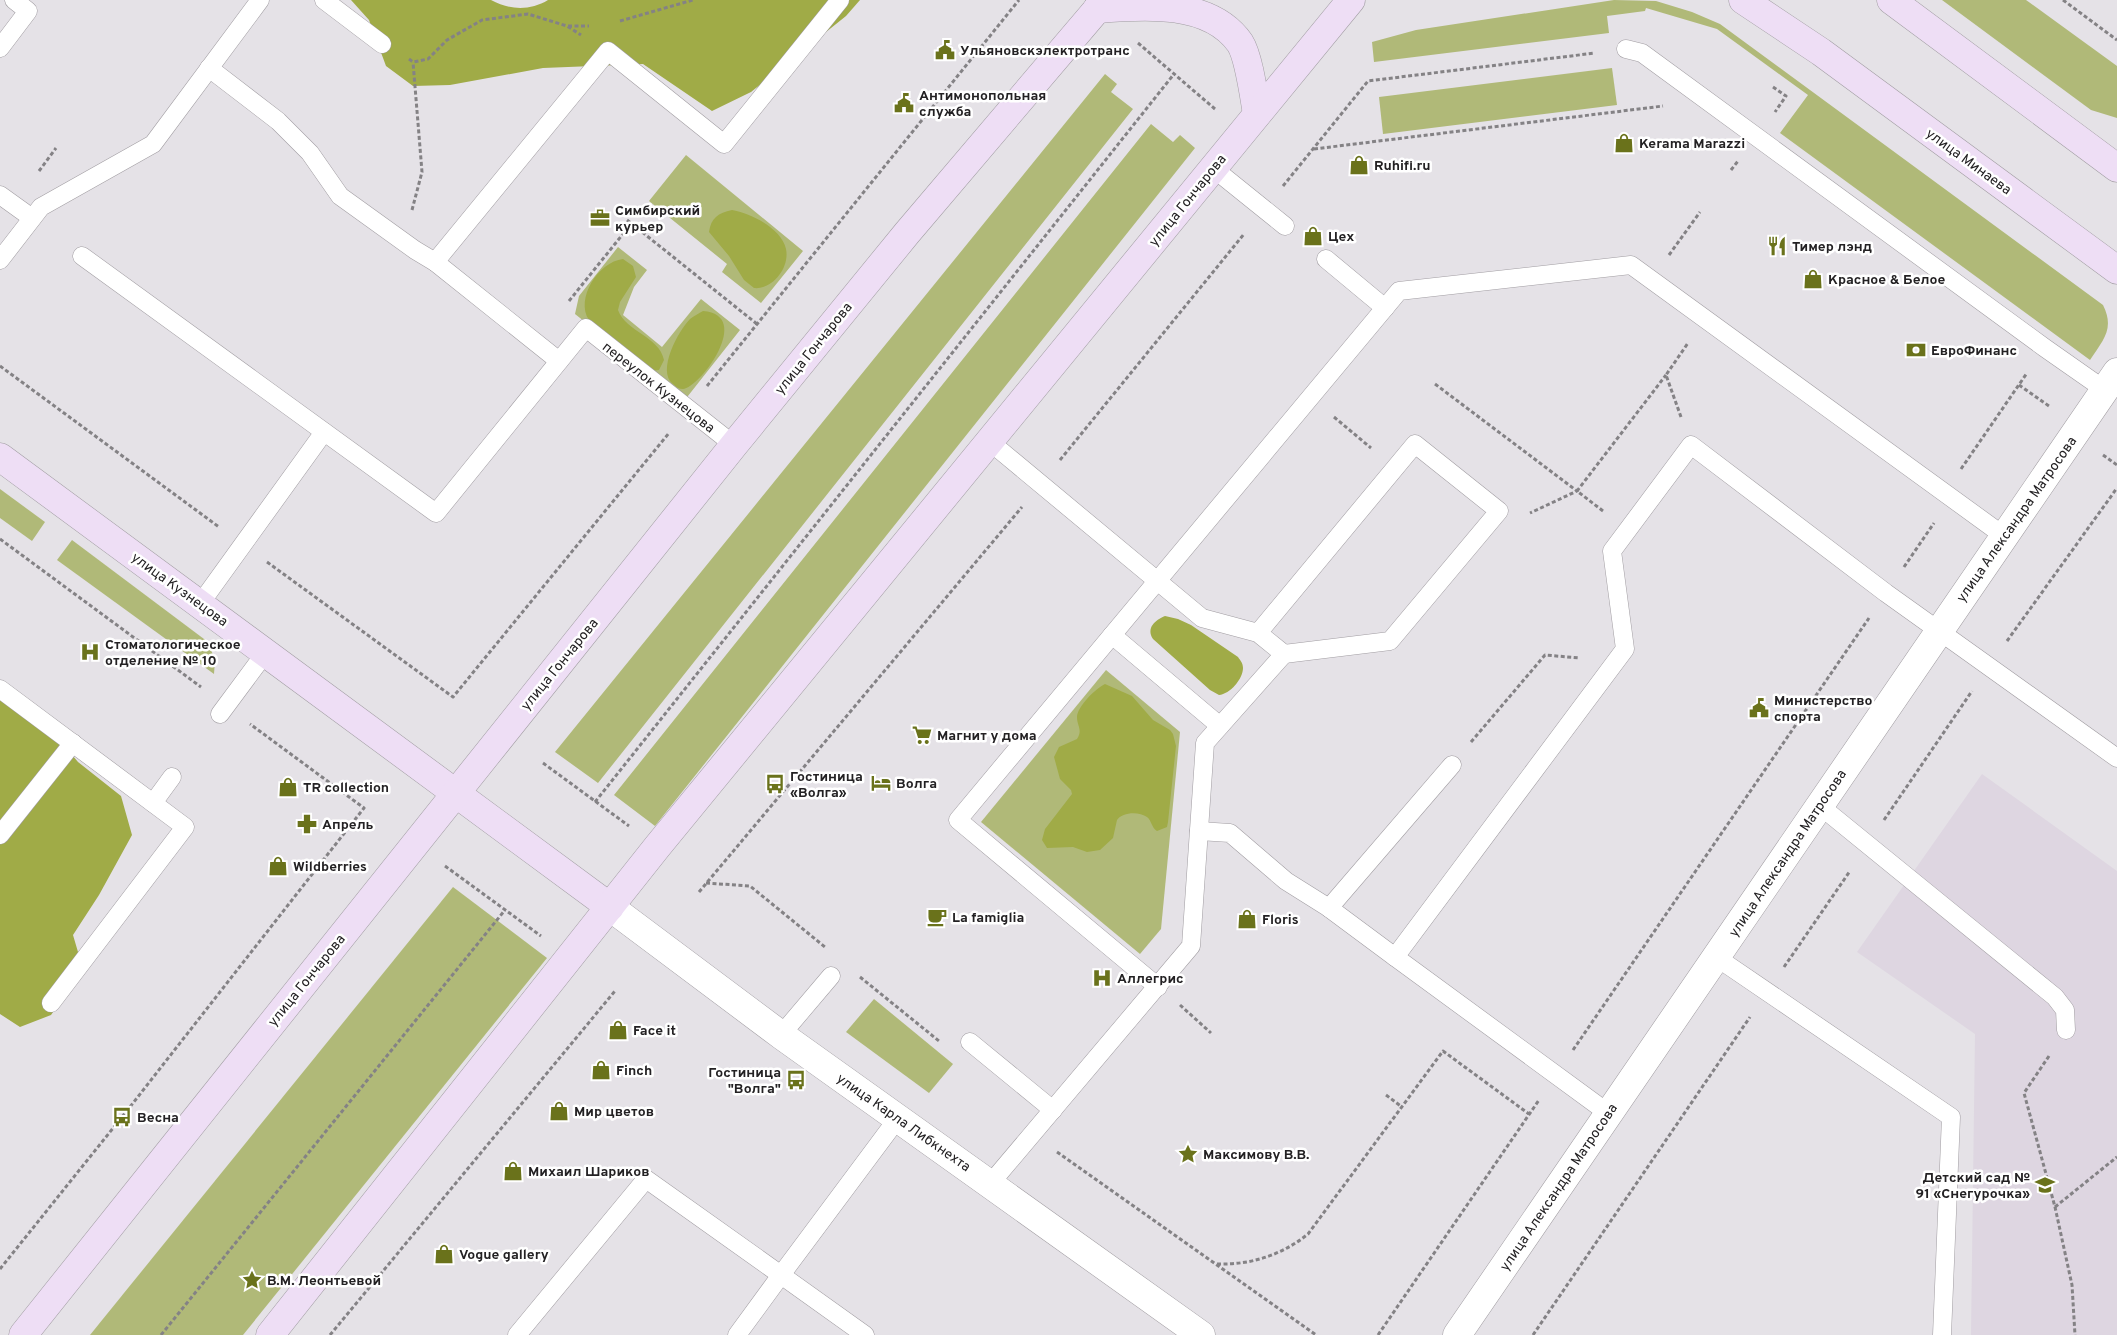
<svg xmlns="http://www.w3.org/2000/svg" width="2117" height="1335" font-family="Overpass,sans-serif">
<rect width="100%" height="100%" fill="#e5e2e7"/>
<path fill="#ded6e1" d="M1982 774 2117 871V1335H1971L1975 1034 1857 952Z"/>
<g fill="#b0b978">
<path d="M1614 0 1656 1 1692 12 1720 24 2103 305C2115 329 2103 340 2090 360L1780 133 1808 95 1717 29 1646 8 1645 11 1607 16 1609 33 1374 62 1372 42 1416 30Z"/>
<path d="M1942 0H2026L2117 66V118L2091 110Z"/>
<path d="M1612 68 1617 105 1383 134 1379 97Z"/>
<path d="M1105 74 1117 84 1111 92 1133 109 598 783 555 752Z"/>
<path d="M1151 124 1173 142 1180 135 1195 148 655 826 614 795Z"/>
<path d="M686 155 803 251 761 303 722 272 727 264 649 201Z"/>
<path d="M618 247 647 270 634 287 623 315 662 347 701 299 740 330 684 401 575 314 579 296Z"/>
<path d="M0 489 45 522 32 541 0 518Z"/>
<path d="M72 540 208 642 215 660 214 674 57 560Z"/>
<path d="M1106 670 1180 732 1161 929 1140 954 981 822Z"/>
<path d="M453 887 547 958 243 1335H90Z"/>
<path d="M874 999 953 1064 929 1093 846 1032Z"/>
</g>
<g fill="#a0ab47">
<path d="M351 0H491C509 10 530 11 548 0H860L846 16 751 92 712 111 643 64 543 68 450 85 413 86 386 66 369 20Z"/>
<path d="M732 210C751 213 782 229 786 249 790 268 772 290 754 288L744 280 729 256 709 232C711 218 718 213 732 210Z"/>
<path d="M623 259 633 266 636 277 620 302 618 310C626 332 659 336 664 360L659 370 651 371 589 320C575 299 598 262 623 259Z"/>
<path d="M703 311C754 315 700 388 683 389 679 389 676 387 673 384 656 371 679 330 690 319 694 316 699 313 703 311Z"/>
<path d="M1165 616 1178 619 1191 625 1238 657C1240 660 1243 663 1243 668 1243 679 1230 694 1219 695L1210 690 1153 639C1146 628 1155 620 1165 616Z"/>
<path d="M1105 684 1132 696 1153 720 1170 730 1173 734 1176 746 1168 822 1167 827 1157 831C1151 827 1152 821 1147 817 1139 811 1122 812 1117 820L1113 838 1100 850 1087 852 1073 847 1047 848 1042 840 1045 829 1072 794 1071 790 1060 779 1054 757 1059 747 1077 739C1083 730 1077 726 1077 717 1077 707 1096 688 1105 684Z"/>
<path d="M0 695 56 736 78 762 121 796 132 835 99 895 73 935 83 969 51 1015 20 1027 0 1014Z"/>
</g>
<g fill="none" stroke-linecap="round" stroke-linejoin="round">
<defs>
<g id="lane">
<path d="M324 0 382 44"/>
<path d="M0 48 28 11 14 0"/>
<path d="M1626 49 1642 53 2045 348 2105 390"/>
<path d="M209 68 278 121 310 153 340 196 415 250 435 262"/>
<path d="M1213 168 1285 226"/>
<path d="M0 195 32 218"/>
<path d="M82 256 436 513 586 328 734 445"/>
<path d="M1326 259 1385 308"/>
<path d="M0 260 41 207 153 144 260 0"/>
<path d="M559 361 435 262 608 51 724 144 840 0"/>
<path d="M989 441 1202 618 1258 633 1284 654 1390 641 1499 511 1415 444 1258 633"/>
<path d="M200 604 324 432"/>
<path d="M1112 635 1220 726"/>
<path d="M0 689 185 827 51 1003"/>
<path d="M220 714 266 652"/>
<path d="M153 803 172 777"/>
<path d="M1819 805 2055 997 2065 1010 2066 1030"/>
<path d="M1199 831 1230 833 1286 881 1329 908 1395 957"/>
<path d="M0 835 73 743"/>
<path d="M1329 908 1452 765"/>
<path d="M1716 957 1951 1117 1942 1335"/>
<path d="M1158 987 958 820 1399 291 1631 265 2004 536"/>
<path d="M781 1035 831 976"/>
<path d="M970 1042 1053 1110"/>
<path d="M1608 1113 1395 957 1625 649 1612 551 1691 445 1886 593 2117 758"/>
<path d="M990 1184 1191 946 1205 743 1284 654"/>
<path d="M517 1335 646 1179 781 1275 898 1118"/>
<path d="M737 1335 781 1275 865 1335"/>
</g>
<g id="street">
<path d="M610 907 781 1035 1201 1335"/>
<path d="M1457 1335 2117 372"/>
</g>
<g id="secondary">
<path d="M1743 0 1821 52 2117 270"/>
<path d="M1891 0 2117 168"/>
<path d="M1097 9C1144 5 1210 0 1240 43 1249 57 1254 97 1257 114"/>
<path d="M0 457 610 907"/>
<path d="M23 1335 734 445 907 233 1105 0"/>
<path d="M270 1335 657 847 1351 0"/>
</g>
</defs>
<use href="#lane" stroke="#a19da2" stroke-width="19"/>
<use href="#street" stroke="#a19da2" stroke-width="29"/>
<use href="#secondary" stroke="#a19da2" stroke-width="29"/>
<g stroke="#848285" stroke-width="3" stroke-dasharray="4 2.5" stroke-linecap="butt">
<path d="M2063 0 2117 40"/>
<path d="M620 21 693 0"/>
<path d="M568 26H589"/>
<path d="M1138 43 1215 109"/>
<path d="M409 59 413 62 428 59 447 40 482 20 528 14 567 26 581 35"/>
<path d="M1773 87 1786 96 1775 112"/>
<path d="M1314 149 1663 106"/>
<path d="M1731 170 1738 161"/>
<path d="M39 171 56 148"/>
<path d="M1283 186 1368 81 1595 53"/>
<path d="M412 210 422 172 413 62"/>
<path d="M627 220 757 324"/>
<path d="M1669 255 1700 212"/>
<path d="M569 301 631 224"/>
<path d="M0 366 219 527"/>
<path d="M1435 384 1577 491 1530 513"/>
<path d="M2019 385 2049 406"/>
<path d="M707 386 1019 0"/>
<path d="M1334 417 1371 448"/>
<path d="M1681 417 1666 375 1688 343"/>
<path d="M2103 455 2117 465"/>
<path d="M1060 460 1244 234"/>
<path d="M1961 469 2027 373"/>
<path d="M1603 511 1577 491 1666 375"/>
<path d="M0 539 201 687"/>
<path d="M267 562 453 697 669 433"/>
<path d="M1904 567 1934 523"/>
<path d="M2007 641 2117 488"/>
<path d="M1471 742 1545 655 1580 658"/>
<path d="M543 763 629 826"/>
<path d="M595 802 1174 74"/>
<path d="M1884 820 1972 691"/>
<path d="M445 866 541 936"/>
<path d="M706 883 750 886 825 947"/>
<path d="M699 892 1022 507"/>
<path d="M1784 967 1850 871"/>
<path d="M860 977 939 1041"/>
<path d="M1180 1005 1211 1033"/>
<path d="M1573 1050 1869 618"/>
<path d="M2049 1056 2024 1093 2055 1207 2072 1285 2075 1335"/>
<path d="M1386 1095 1402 1107"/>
<path d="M1057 1152 1316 1335"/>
<path d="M2055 1207 2117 1157"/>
<path d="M1217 1264C1251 1265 1282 1255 1308 1234L1443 1051 1529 1114"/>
<path d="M0 1269 126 1112 364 808 250 724"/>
<path d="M161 1335 505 910"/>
<path d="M330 1335 615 991"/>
<path d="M1378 1335 1539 1100"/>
<path d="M1533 1335 1750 1017"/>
</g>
<use href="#lane" stroke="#fff" stroke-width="18"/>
<use href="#street" stroke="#fff" stroke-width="28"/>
<use href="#secondary" stroke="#eedef5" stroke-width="28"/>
</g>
<defs>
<symbol id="civic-bare" viewBox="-9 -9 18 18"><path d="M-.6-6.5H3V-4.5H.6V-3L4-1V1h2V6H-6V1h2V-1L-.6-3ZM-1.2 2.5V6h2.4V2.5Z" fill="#6a721b" stroke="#fff" stroke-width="2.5" paint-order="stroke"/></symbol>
<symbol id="shop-bare" viewBox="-9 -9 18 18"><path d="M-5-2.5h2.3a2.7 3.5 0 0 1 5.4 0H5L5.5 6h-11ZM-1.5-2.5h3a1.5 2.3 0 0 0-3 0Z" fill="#6a721b" stroke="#fff" stroke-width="2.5" paint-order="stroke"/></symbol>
<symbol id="office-bare" viewBox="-9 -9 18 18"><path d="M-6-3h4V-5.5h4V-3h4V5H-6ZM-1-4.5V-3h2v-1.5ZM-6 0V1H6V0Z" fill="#6a721b" stroke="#fff" stroke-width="2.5" paint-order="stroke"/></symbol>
<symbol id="restaurant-bare" viewBox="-9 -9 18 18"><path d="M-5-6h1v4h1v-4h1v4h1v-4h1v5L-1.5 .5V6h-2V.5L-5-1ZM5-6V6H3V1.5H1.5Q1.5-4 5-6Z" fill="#6a721b" stroke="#fff" stroke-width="2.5" paint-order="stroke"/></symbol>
<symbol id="bank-bare" viewBox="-9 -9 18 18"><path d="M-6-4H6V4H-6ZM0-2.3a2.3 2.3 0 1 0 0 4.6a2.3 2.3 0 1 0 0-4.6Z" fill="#6a721b" stroke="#fff" stroke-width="2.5" paint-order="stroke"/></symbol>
<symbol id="hospital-bare" viewBox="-9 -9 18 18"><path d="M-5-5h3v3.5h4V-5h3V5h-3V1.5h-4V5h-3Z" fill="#6a721b" stroke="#fff" stroke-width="2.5" paint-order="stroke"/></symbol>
<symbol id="supermarket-bare" viewBox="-9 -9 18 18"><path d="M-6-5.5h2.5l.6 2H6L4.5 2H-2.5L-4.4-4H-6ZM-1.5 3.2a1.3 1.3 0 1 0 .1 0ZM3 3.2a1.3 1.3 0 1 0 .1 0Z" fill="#6a721b" stroke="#fff" stroke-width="2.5" paint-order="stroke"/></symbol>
<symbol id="hotel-bare" viewBox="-9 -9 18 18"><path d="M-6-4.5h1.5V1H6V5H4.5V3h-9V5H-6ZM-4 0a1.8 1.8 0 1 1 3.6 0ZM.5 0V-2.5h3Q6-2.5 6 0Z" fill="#6a721b" stroke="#fff" stroke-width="2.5" paint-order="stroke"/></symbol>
<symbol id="bus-bare" viewBox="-9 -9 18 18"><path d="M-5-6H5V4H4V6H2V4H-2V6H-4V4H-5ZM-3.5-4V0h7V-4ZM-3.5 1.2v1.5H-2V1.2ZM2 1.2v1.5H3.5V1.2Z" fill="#6a721b" stroke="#fff" stroke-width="2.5" paint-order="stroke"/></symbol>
<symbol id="pharmacy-bare" viewBox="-9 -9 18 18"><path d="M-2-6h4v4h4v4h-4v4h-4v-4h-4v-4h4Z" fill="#6a721b" stroke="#fff" stroke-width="2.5" paint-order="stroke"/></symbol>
<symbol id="cafe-bare" viewBox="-9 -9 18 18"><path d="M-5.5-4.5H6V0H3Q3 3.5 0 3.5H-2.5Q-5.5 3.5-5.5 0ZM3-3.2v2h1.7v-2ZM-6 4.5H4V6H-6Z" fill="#6a721b" stroke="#fff" stroke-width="2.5" paint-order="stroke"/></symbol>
<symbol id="sight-bare" viewBox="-9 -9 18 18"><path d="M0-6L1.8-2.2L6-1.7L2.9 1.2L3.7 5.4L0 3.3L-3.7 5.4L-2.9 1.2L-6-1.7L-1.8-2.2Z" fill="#6a721b" stroke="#fff" stroke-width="2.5" paint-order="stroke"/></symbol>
<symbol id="school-bare" viewBox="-9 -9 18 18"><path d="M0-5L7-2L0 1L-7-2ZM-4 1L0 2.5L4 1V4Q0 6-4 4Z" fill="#6a721b" stroke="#fff" stroke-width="2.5" paint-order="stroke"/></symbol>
</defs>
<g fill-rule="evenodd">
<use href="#civic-bare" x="931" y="36" width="28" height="28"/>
<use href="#civic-bare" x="890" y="89" width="28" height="28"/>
<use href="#shop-bare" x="1610" y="129" width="28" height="28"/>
<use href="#shop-bare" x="1345" y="151" width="28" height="28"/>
<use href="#office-bare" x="586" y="204" width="28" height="28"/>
<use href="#shop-bare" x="1299" y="222" width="28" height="28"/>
<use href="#restaurant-bare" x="1763" y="232" width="28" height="28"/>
<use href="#shop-bare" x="1799" y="265" width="28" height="28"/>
<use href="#bank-bare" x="1902" y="336" width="28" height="28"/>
<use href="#hospital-bare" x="76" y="638" width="28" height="28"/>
<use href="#civic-bare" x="1745" y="694" width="28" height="28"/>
<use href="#supermarket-bare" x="908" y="721" width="28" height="28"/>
<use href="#hotel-bare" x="867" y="769" width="28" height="28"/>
<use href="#bus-bare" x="761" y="770" width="28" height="28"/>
<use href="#shop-bare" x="274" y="773" width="28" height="28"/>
<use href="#pharmacy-bare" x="293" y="810" width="28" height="28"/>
<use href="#shop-bare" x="264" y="852" width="28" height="28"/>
<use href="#cafe-bare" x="923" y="903" width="28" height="28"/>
<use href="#shop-bare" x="1233" y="905" width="28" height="28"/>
<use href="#hospital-bare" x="1088" y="964" width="28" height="28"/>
<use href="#shop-bare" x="604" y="1016" width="28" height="28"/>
<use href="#shop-bare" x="587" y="1056" width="28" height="28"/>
<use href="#bus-bare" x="782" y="1066" width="28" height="28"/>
<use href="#shop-bare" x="545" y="1097" width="28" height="28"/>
<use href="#bus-bare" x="108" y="1103" width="28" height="28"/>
<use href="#sight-bare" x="1174" y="1140" width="28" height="28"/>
<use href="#shop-bare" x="499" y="1157" width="28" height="28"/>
<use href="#school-bare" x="2031" y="1171" width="28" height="28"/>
<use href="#shop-bare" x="430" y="1240" width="28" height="28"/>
<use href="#sight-bare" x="238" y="1266" width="28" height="28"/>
</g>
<g text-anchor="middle" stroke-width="5" stroke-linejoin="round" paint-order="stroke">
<g font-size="14" font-weight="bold" fill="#232123" stroke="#fff" text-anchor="start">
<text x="960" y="55">Ульяновскэлектротранс</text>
<text x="919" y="100">Антимонопольная<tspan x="919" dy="16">служба</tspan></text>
<text x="1639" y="148">Kerama Marazzi</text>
<text x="1374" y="170">Ruhifi.ru</text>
<text x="615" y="215">Симбирский<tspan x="615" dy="16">курьер</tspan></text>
<text x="1328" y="241">Цех</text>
<text x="1792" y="251">Тимер лэнд</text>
<text x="1828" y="284">Красное &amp; Белое</text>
<text x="1931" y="355">ЕвроФинанс</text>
<text x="105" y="649">Стоматологическое<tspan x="105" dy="16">отделение № 10</tspan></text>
<text x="1774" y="705">Министерство<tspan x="1774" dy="16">спорта</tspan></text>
<text x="937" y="740">Магнит у дома</text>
<text x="790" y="781">Гостиница<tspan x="790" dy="16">«Волга»</tspan></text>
<text x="896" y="788">Волга</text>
<text x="303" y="792">TR collection</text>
<text x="322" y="829">Апрель</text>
<text x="293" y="871">Wildberries</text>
<text x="952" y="922">La famiglia</text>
<text x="1262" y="924">Floris</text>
<text x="1117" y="983">Аллегрис</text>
<text x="633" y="1035">Face it</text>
<text x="616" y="1075">Finch</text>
<text x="781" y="1077" text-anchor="end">Гостиница<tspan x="781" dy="16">"Волга"</tspan></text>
<text x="574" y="1116">Мир цветов</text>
<text x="137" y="1122">Весна</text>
<text x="1203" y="1159">Максимову В.В.</text>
<text x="528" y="1176">Михаил Шариков</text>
<text x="2030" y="1182" text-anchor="end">Детский сад №<tspan x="2030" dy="16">91 «Снегурочка»</tspan></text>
<text x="459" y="1259">Vogue gallery</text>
<text x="267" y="1285">В.М. Леонтьевой</text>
</g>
<g font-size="14" fill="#232123" stroke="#fff">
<text transform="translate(1969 161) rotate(36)" y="5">улица Минаева</text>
<text transform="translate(1187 200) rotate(-51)" y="5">улица Гончарова</text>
<text transform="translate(813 348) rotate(-51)" y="5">улица Гончарова</text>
<text transform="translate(659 387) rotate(38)" y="5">переулок Кузнецова</text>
<text transform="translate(2016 519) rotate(-55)" y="5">улица Александра Матросова</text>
<text transform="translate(180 589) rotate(36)" y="5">улица Кузнецова</text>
<text transform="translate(559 664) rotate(-51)" y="5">улица Гончарова</text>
<text transform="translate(1787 853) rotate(-56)" y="5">улица Александра Матросова</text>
<text transform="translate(306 980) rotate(-51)" y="5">улица Гончарова</text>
<text transform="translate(904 1122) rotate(35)" y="5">улица Карла Либкнехта</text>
<text transform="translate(1558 1187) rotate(-56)" y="5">улица Александра Матросова</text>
</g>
</g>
</svg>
